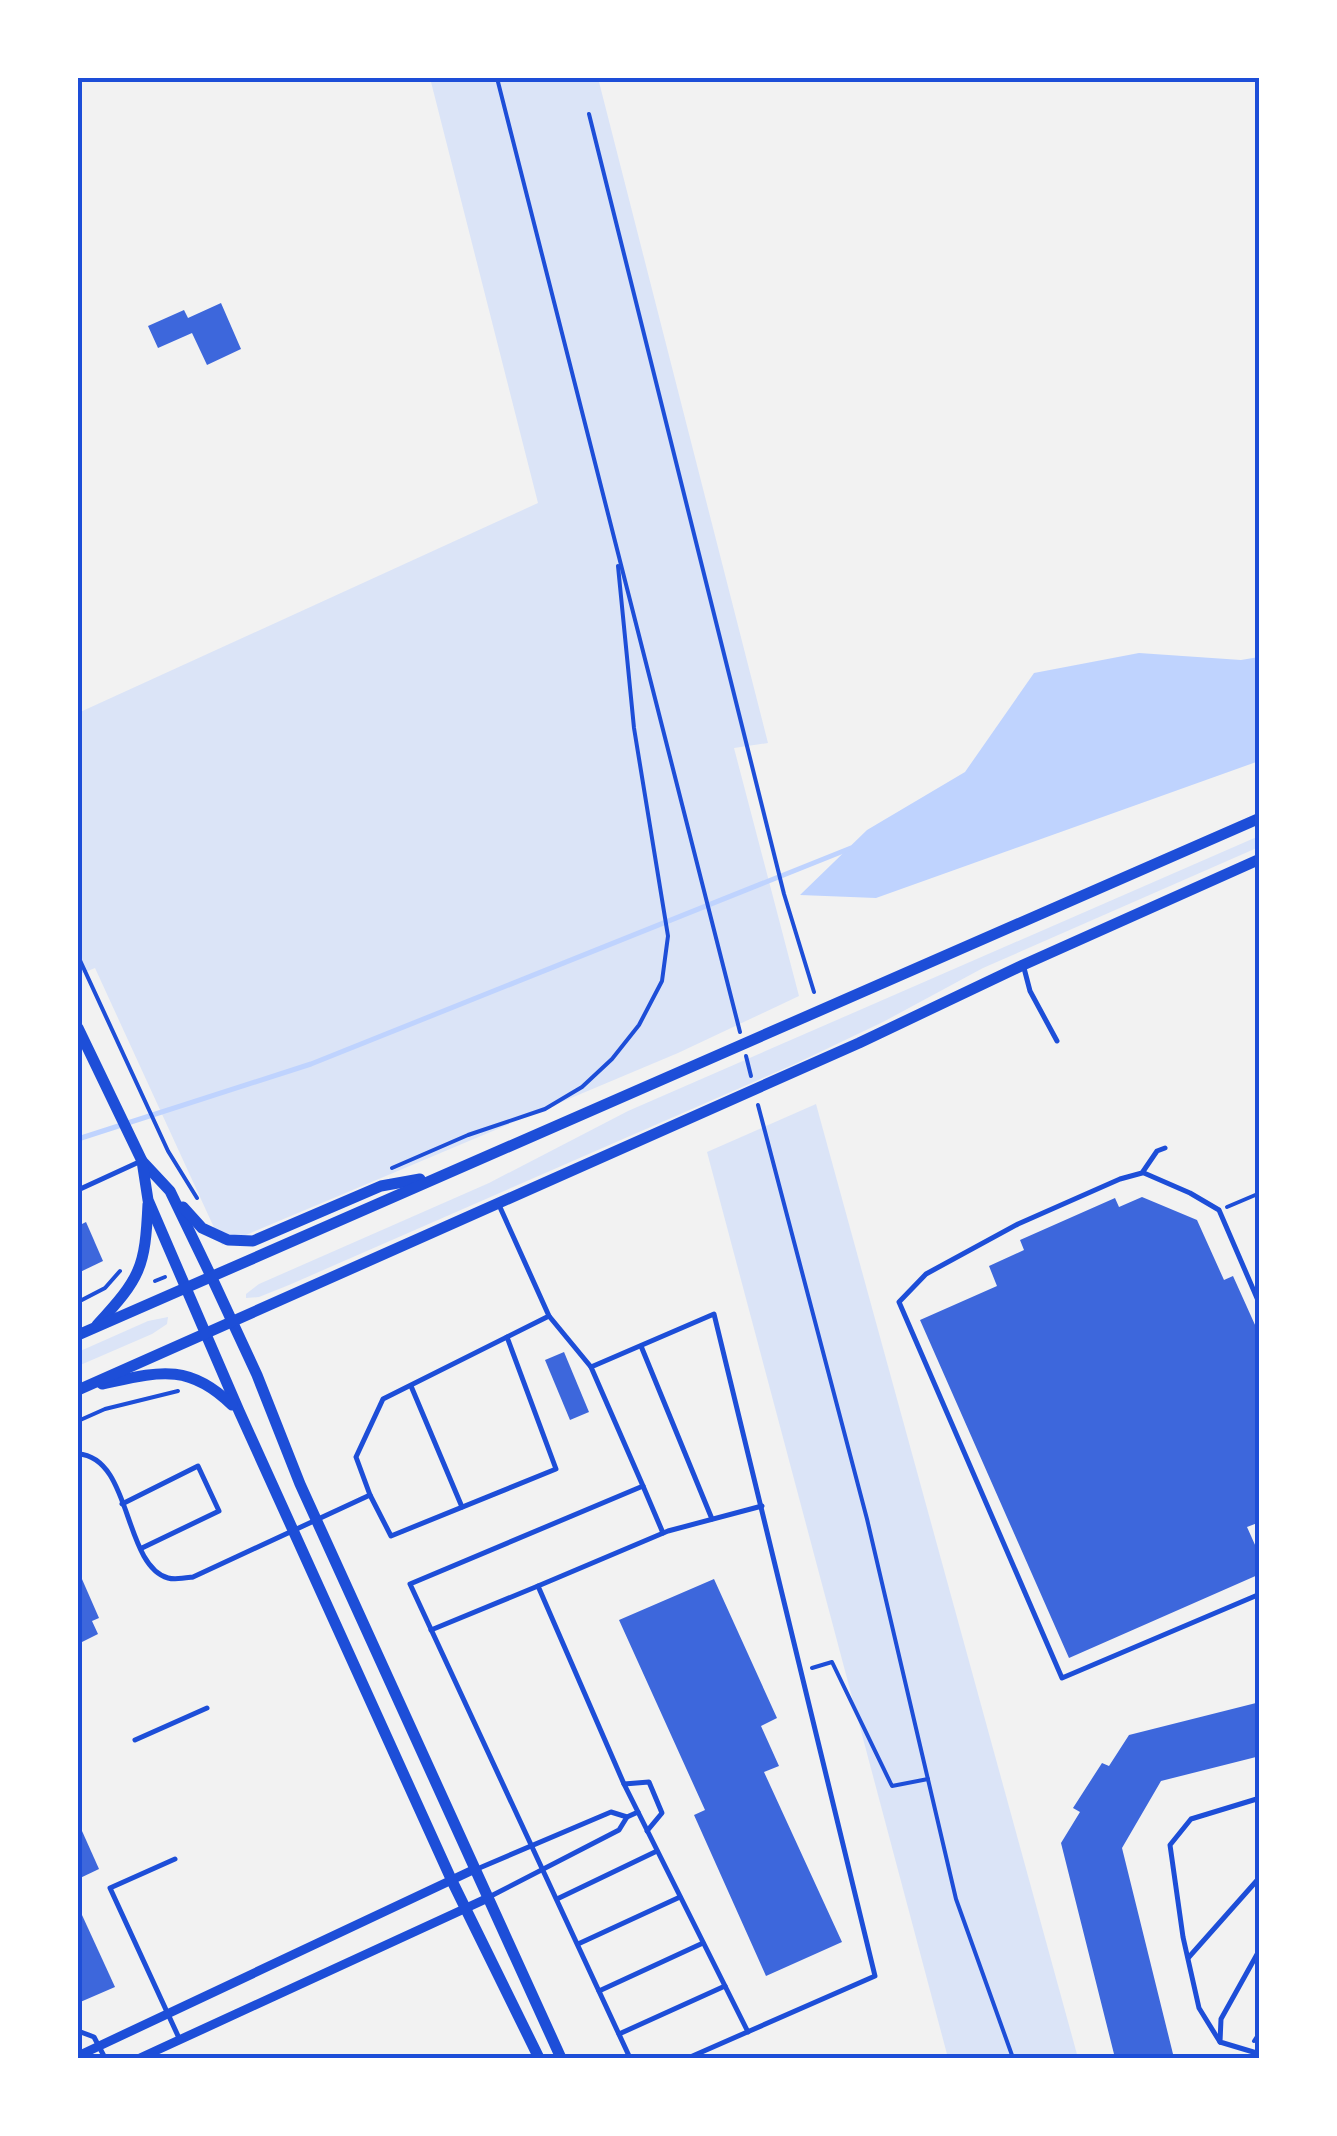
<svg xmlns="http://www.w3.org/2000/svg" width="1337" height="2136" font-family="Signika,sans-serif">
<rect width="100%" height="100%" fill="#f2f2f2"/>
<g fill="#dbe4f7">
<path d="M430 78H598L768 743 734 748 799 996 678 1053 222 1245 95 968 78 975V713L538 503Z"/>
<path d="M1259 836V847L983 968 883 1022 797 1063 289 1285 259 1297 246 1298V1294L259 1284 489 1183 628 1111Z"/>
<path d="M816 1104 1078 2058H948L707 1152Z"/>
<path d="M168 1317 167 1324 152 1334 78 1366V1352L148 1321Z"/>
</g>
<path fill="#bfd3fe" d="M1139 653 1241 660 1259 657V761L876 898 800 895 867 830 965 772 1034 673Z"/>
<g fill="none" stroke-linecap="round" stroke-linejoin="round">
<path stroke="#bfd3fe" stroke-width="5" d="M78 1139 311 1064 851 848"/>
</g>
<g fill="#3d67dc">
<path d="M221 303 241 349 207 365 192 333 158 348 148 326 184 310 188 318Z"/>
<path d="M1142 1197 1197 1220 1224 1280 1233 1276 1260 1336V1522L1247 1527 1260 1556V1574L1069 1658 920 1320 997 1286 989 1266 1024 1250 1020 1240 1115 1198 1119 1207Z"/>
<path d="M86 1222 103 1261 78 1273V1226Z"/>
<path d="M564 1352 589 1412 570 1420 545 1360Z"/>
<path d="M78 1570 99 1618 92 1621 98 1634 78 1644Z"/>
<path d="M714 1579 777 1718 761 1726 779 1766 764 1772 842 1942 766 1976 694 1815 705 1810 619 1620Z"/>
<path d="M1260 1702V1756L1161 1781 1122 1848 1174 2058H1115L1061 1843 1080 1812 1073 1808 1102 1763 1109 1766 1129 1735Z"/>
<path d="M78 1822 99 1869 78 1879Z"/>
<path d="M82 1915 115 1987 78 2003V1917Z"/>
</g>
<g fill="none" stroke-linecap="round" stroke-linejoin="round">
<g stroke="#1d4ed8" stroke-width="4">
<path d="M497 78 740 1032"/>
<path d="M589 114 784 894 814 992"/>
<path d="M78 956 168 1151 197 1198"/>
<path d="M746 1056 751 1076"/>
<path d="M758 1105 867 1519 956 1899 1013 2058"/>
<path d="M392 1168 468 1135 545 1109 582 1087 612 1059 639 1025 662 981 668 936 634 728 618 566"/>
<path d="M1227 1207 1260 1193"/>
<path d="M155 1281 165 1277"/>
<path d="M78 1302 105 1288 120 1271"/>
<path d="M78 1421 105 1409 178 1391"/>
<path d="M812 1668 832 1662 892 1786 928 1779"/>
<path d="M1254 2041 1260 2032"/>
</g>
<g stroke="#1d4ed8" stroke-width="5">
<path d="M1024 968 1030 991 1057 1041"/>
<path d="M1165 1148 1157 1151 1142 1173 1120 1179 1018 1224 926 1274 899 1302 1062 1678 1260 1594"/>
<path d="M1144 1173 1190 1193 1219 1210 1260 1305"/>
<path d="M78 1190 139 1162"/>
<path d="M549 1316 591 1367"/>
<path d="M641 1346 712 1519"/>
<path d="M411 1386 462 1507"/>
<path d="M78 1454C132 1457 123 1565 168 1578 175 1580 186 1578 193 1577L370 1495 356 1457 383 1399 549 1316 499 1205"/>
<path d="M643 1486 663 1533"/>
<path d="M370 1495 391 1536 556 1469 507 1337"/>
<path d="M122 1504 198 1466 219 1511 142 1548"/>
<path d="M431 1630 538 1586"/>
<path d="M135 1740 207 1708"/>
<path d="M624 1784 649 1782 662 1813 647 1831"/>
<path d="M175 1859 110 1888 179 2038"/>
<path d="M477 1869 611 1812 627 1817"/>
<path d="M491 1896 619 1830 627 1817 638 1812"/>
<path d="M557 1899 657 1851"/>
<path d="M578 1944 680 1897"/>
<path d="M1260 1949 1221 2019 1220 2042 1260 2054"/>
<path d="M1189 1957 1260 1877"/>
<path d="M599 1991 703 1943"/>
<path d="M78 2031 94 2037 105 2058"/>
<path d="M748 2032 624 1784 538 1586 668 1531 762 1506"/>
<path d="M619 2034 725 1986"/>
<path d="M1220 2042 1199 2008 1183 1937 1170 1845 1191 1819 1260 1798"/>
<path d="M630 2058 410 1584 643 1486 591 1367 714 1314 875 1976 688 2058"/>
</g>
<g stroke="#1d4ed8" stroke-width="9">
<path d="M78 2056 475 1869"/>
<path d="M140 2058 488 1898"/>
</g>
<g stroke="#1d4ed8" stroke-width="11">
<path d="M78 1028 142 1161 170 1191 211 1276 257 1375 300 1484 561 2058"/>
<path d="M142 1161 148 1200 239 1411 452 1881 539 2058"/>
<path d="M183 1207 202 1228 228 1240 253 1241 381 1186 420 1179"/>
<path d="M97 1325C141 1277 145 1268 148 1204"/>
<path d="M78 1335 1260 818"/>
<path d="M102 1384C158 1372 188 1362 232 1405"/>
<path d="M78 1390 859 1043 1023 965 1260 859"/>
</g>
</g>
<rect width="1337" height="2136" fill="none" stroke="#ffffff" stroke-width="160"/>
<rect x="80" y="80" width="1177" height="1976" fill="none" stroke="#1d4ed8" stroke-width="4"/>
</svg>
